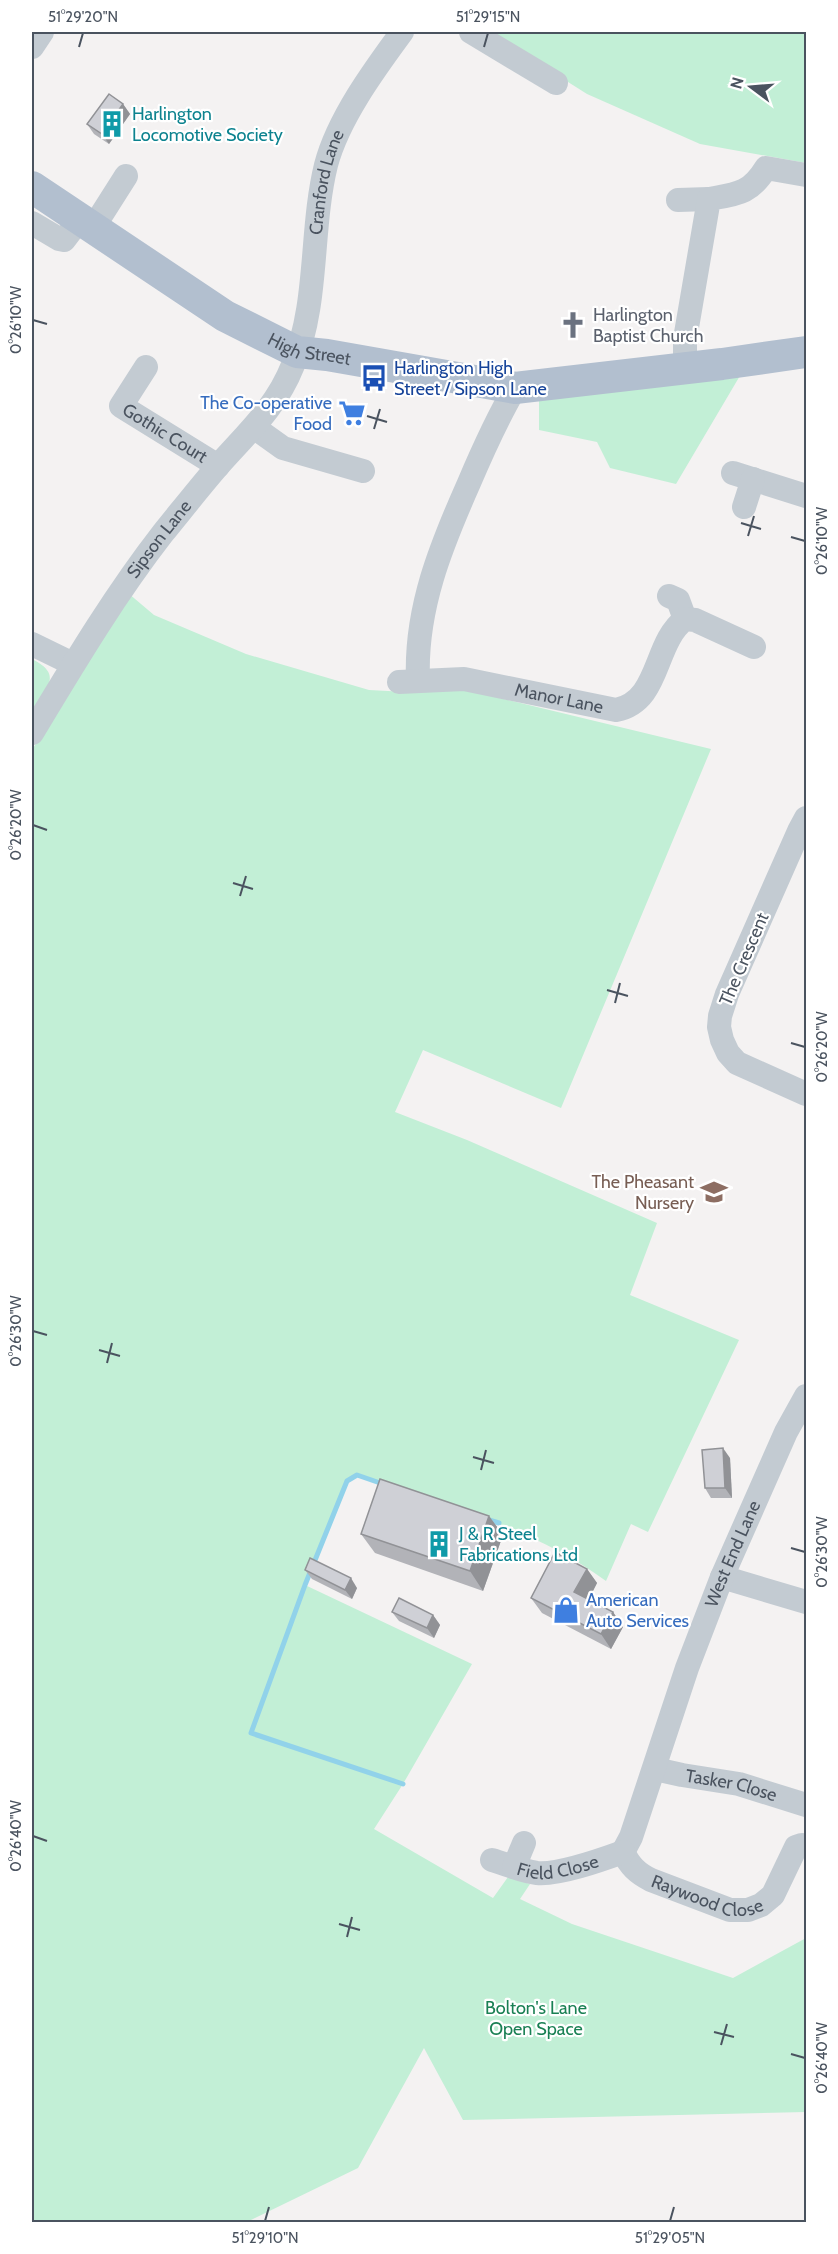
<svg xmlns="http://www.w3.org/2000/svg" width="838" height="2254" font-family="Cabin,sans-serif">
<rect width="100%" height="100%" fill="#f4f2f2"/>
<g fill="#c2efd6">
<path d="M489 32H806V163L700 144 587 94Z"/>
<path d="M741 374 676 484 610 468 597 442 539 430V398Z"/>
<path d="M128 593 154 615 246 654 369 690 407 692 466 690 711 749 561 1108 423 1050 395 1112 467 1140 657 1223 630 1295 739 1340 648 1532 631 1524 606 1581C533 1527 441 1504 357 1475L347 1481 305 1585 472 1664 403 1784 374 1829 493 1898 508 1877 530 1884 520 1899 572 1924 733 1978 806 1938V2112L463 2120 424 2048 358 2168 247 2222H32V750Z"/>
<path d="M32 659C64 675 46 688 32 712Z"/>
</g>
<g fill="none" stroke-linecap="round" stroke-linejoin="round">
<g stroke="#91d2ea" stroke-width="5">
<path d="M383 1484 357 1475 347 1481 305 1585 251 1733 403 1784"/>
<path d="M489 1520 499 1523"/>
</g>
<g stroke="#c3cbd2" stroke-width="24">
<path d="M471 32 556 83"/>
<path d="M32 47 42 32"/>
<path d="M678 200 709 199"/>
<path d="M32 223 59 239 64 240 80 219"/>
<path d="M93 228 126 176"/>
<path id="s1" d="M146 367 121 406 218 466"/>
<path d="M685 367V339L709 199C737 194 750 194 766 168L806 175"/>
<path d="M255 428 283 448 363 471"/>
<path d="M733 473 806 496"/>
<path d="M744 507 753 479"/>
<path d="M669 596 678 600 685 619"/>
<path d="M32 644 73 664"/>
<path d="M418 680C415 609 441 546 469 483 483 450 497 419 515 388"/>
<path id="s2" d="M399 682 464 679 616 710C661 701 653 643 685 619L695 620 754 647"/>
<path id="s3" d="M32 733C73 665 114 596 163 533 181 511 199 488 218 466 247 433 276 408 293 365 319 303 310 230 326 165 338 119 374 70 402 32"/>
<path d="M806 818 799 831 727 994 720 1016 719 1027 722 1040 728 1053 737 1063 806 1094"/>
<path d="M722 1577 806 1602"/>
<path id="s4" d="M655 1769 682 1775 739 1784 806 1805"/>
<path id="s5" d="M623 1852 631 1837 687 1668 722 1577 786 1432 806 1396"/>
<path id="s6" d="M623 1852C630 1866 637 1873 651 1880L730 1910H748L761 1905 773 1895 796 1847 802 1845 806 1846"/>
<path id="s7" d="M492 1860C506 1864 521 1871 537 1873 559 1875 601 1860 623 1852"/>
<path d="M514 1867 524 1843"/>
</g>
<path stroke="#b2bfcf" stroke-width="32" id="s8" d="M32 187 225 316 297 352 327 355 515 388 722 364 806 352"/>
</g>
<g fill="#b2b3b8">
<path d="M123 104 130 114 109 144 94 134 87 124Z"/>
<path d="M730 1458 732 1498H711L705 1488Z"/>
<path d="M489 1516 503 1535 483 1591 375 1553 361 1534Z"/>
<path d="M587 1569 597 1583 588 1600 613 1612 623 1627 611 1649 542 1613 531 1598Z"/>
<path d="M305 1570 357 1588 352 1599 312 1579Z"/>
<path d="M392 1612 433 1615 440 1625 434 1638 399 1621Z"/>
</g>
<g fill="#919296">
<path d="M123 104 130 114 109 144 102 134Z"/>
<path d="M723 1448 730 1458 732 1498 725 1488Z"/>
<path d="M489 1516 503 1535 483 1591 470 1571Z"/>
<path d="M587 1569 597 1583 585 1607 574 1592Z"/>
<path d="M351 1578 357 1588 352 1599 345 1590Z"/>
<path d="M613 1612 623 1627 611 1649 601 1634Z"/>
<path d="M433 1615 440 1625 434 1638 427 1628Z"/>
</g>
<g fill="#cfd0d6" stroke="#919296" stroke-width="1.5">
<path d="M109 94 123 104 102 134 87 124Z"/>
<path d="M723 1448 725 1488H705L702 1450Z"/>
<path d="M380 1479 489 1516 470 1571 361 1534Z"/>
<path d="M555 1552 587 1569 574 1592 613 1612 601 1634 531 1598Z"/>
<path d="M310 1558 351 1578 345 1590 305 1570Z"/>
<path d="M399 1598 433 1615 427 1628 392 1612Z"/>
</g>
<path fill="none" stroke="#4a535f" stroke-width="2" d="M79 47 83 33M484 47 488 33M33 320 47 324M367 416 387 422M374 429 380 409M741 523 761 529M748 536 754 516M791 537 805 541M33 825 47 830M233 883 253 889M240 896 246 876M607 990 628 996M615 1003 620 983M791 1043 805 1047M33 1331 47 1335M99 1350 120 1356M107 1363 112 1343M473 1457 494 1463M481 1470 486 1450M791 1548 805 1552M33 1836 47 1841M339 1924 360 1930M347 1937 352 1917M714 2032 734 2037M721 2045 727 2024M791 2054 805 2058M265 2221 269 2207M670 2221 674 2207"/>
<defs>
<symbol id="building-bare" viewBox="-9 -9 18 18"><path d="M-4-6H4V6H1V3H-1V6H-4ZM-2.5-4.3h1.7v1.8h-1.7ZM.8-4.3h1.7v1.8H.8ZM-2.5-1h1.7V.8h-1.7ZM.8-1h1.7V.8H.8Z" fill="#0f9aa8" stroke="#fff" stroke-width="2.5" paint-order="stroke"/></symbol>
<symbol id="church-bare" viewBox="-9 -9 18 18"><path d="M-1.2-6h2.4v3.5h3.3v2.4h-3.3V6h-2.4V-.1h-3.3v-2.4h3.3Z" fill="#6b7280" stroke="#fff" stroke-width="2.5" paint-order="stroke"/></symbol>
<symbol id="bus-bare" viewBox="-9 -9 18 18"><path d="M-5-6H5V4H4V6H2V4H-2V6H-4V4H-5ZM-3.5-4V0h7V-4ZM-3.5 1.2v1.5H-2V1.2ZM2 1.2v1.5H3.5V1.2Z" fill="#1a4fb4" stroke="#fff" stroke-width="2.5" paint-order="stroke"/></symbol>
<symbol id="supermarket-bare" viewBox="-9 -9 18 18"><path d="M-6-5.5h2.5l.6 2H6L4.5 2H-2.5L-4.4-4H-6ZM-1.5 3.2a1.3 1.3 0 1 0 .1 0ZM3 3.2a1.3 1.3 0 1 0 .1 0Z" fill="#3f7fe0" stroke="#fff" stroke-width="2.5" paint-order="stroke"/></symbol>
<symbol id="school-bare" viewBox="-9 -9 18 18"><path d="M0-5L7-2L0 1L-7-2ZM-4 1L0 2.5L4 1V4Q0 6-4 4Z" fill="#8d6e63" stroke="#fff" stroke-width="2.5" paint-order="stroke"/></symbol>
<symbol id="shop-bare" viewBox="-9 -9 18 18"><path d="M-5-2.5h2.3a2.7 3.5 0 0 1 5.4 0H5L5.5 6h-11ZM-1.5-2.5h3a1.5 2.3 0 0 0-3 0Z" fill="#3f7fe0" stroke="#fff" stroke-width="2.5" paint-order="stroke"/></symbol>
</defs>
<g fill-rule="evenodd">
<use href="#building-bare" x="93" y="105" width="38" height="38"/>
<use href="#church-bare" x="554" y="306" width="38" height="38"/>
<use href="#bus-bare" x="355" y="359" width="38" height="38"/>
<use href="#supermarket-bare" x="333" y="394" width="38" height="38"/>
<use href="#school-bare" x="695" y="1173" width="38" height="38"/>
<use href="#building-bare" x="420" y="1525" width="38" height="38"/>
<use href="#shop-bare" x="547" y="1591" width="38" height="38"/>
</g>
<g text-anchor="middle" stroke-width="4.5" stroke-linejoin="round" paint-order="stroke">
<g font-size="18" fill="#0d838f" stroke="#fff" text-anchor="start">
<text x="132" y="120">Harlington<tspan x="132" dy="21">Locomotive Society</tspan></text>
<text x="459" y="1540">J &amp; R Steel<tspan x="459" dy="21">Fabrications Ltd</tspan></text>
</g>
<g font-size="18" fill="#4a535f" stroke="#fff">
<text dy="6" stroke="none"><textPath href="#s3" startOffset="639">Cranford Lane</textPath></text>
<text dy="6" stroke="none"><textPath href="#s8" startOffset="324">High Street</textPath></text>
<text dy="6" stroke="none"><textPath href="#s1" startOffset="98">Gothic Court</textPath></text>
<text dy="6" stroke="none"><textPath href="#s3" startOffset="232">Sipson Lane</textPath></text>
<text dy="6" stroke="none"><textPath href="#s2" startOffset="162">Manor Lane</textPath></text>
<text transform="translate(744 959) rotate(-67)" y="6">The Crescent</text>
<text dy="6" stroke="none"><textPath href="#s5" startOffset="318">West End Lane</textPath></text>
<text dy="6" stroke="none"><textPath href="#s4" startOffset="78">Tasker Close</textPath></text>
<text dy="6" stroke="none"><textPath href="#s7" startOffset="68">Field Close</textPath></text>
<text dy="6" stroke="none"><textPath href="#s6" startOffset="100">Raywood Close</textPath></text>
</g>
<g font-size="18" fill="#5b616d" stroke="#fff" text-anchor="start">
<text x="593" y="321">Harlington<tspan x="593" dy="21">Baptist Church</tspan></text>
</g>
<g font-size="18" fill="#164399" stroke="#fff" text-anchor="start">
<text x="394" y="374">Harlington High<tspan x="394" dy="21">Street / Sipson Lane</tspan></text>
</g>
<g font-size="18" fill="#366cbe" stroke="#fff" text-anchor="end">
<text x="332" y="409">The Co-operative<tspan x="332" dy="21">Food</tspan></text>
<text x="586" y="1606" text-anchor="start">American<tspan x="586" dy="21">Auto Services</tspan></text>
</g>
<g font-size="18" fill="#785e54" stroke="#fff" text-anchor="end">
<text x="694" y="1188">The Pheasant<tspan x="694" dy="21">Nursery</tspan></text>
</g>
<g font-size="18" fill="#1a8054" stroke="#fff">
<text x="536" y="2014">Bolton's Lane<tspan x="536" dy="21">Open Space</tspan></text>
</g>
</g>
<rect width="838" height="2254" fill="none" stroke="#ffffff" stroke-width="66"/>
<g transform="translate(751 87) rotate(286)" stroke="#ffffff" stroke-width="4.5" paint-order="stroke">
<path d="M0-4.5L10 22L0 15L-10 22Z" fill="#4a535f"/>
<text y="-9" font-size="16" font-weight="bold" text-anchor="middle" fill="#4a535f">N</text>
</g>
<rect x="33" y="33" width="772" height="2188" fill="none" stroke="#4a535f" stroke-width="2"/>
<g font-size="15" text-anchor="middle" fill="#4a535f">
<text x="83" y="22">51°29'20"N</text>
<text x="488" y="22">51°29'15"N</text>
<text transform="translate(16 320) rotate(-90)" y="5">0°26'10"W</text>
<text transform="translate(822 541) rotate(-90)" y="5">0°26'10"W</text>
<text transform="translate(16 825) rotate(-90)" y="5">0°26'20"W</text>
<text transform="translate(822 1047) rotate(-90)" y="5">0°26'20"W</text>
<text transform="translate(16 1331) rotate(-90)" y="5">0°26'30"W</text>
<text transform="translate(822 1552) rotate(-90)" y="5">0°26'30"W</text>
<text transform="translate(16 1836) rotate(-90)" y="5">0°26'40"W</text>
<text transform="translate(822 2058) rotate(-90)" y="5">0°26'40"W</text>
<text x="265" y="2243">51°29'10"N</text>
<text x="670" y="2243">51°29'05"N</text>
</g>
</svg>
